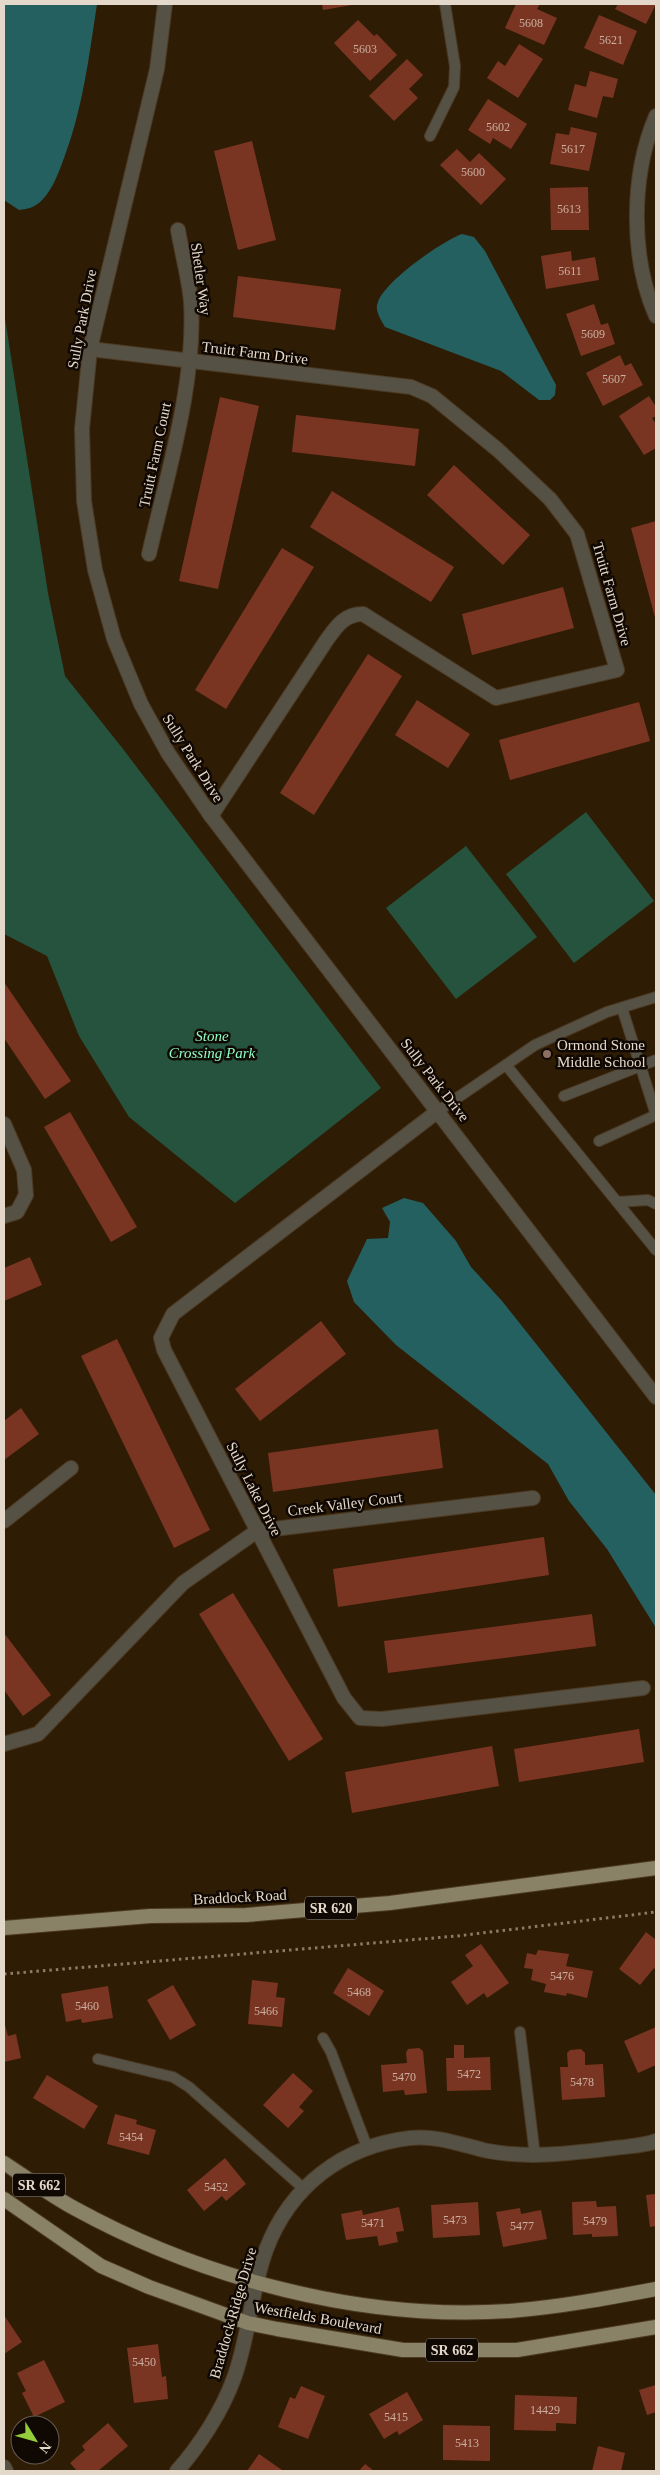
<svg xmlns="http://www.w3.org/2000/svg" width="660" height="2475" font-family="Georgia,serif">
<rect width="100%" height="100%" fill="#2f1c04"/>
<g fill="#25533d">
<path d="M4 312 48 593 65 676 123 749 381 1088 235 1203 129 1117 79 1036 47 956 4 934Z"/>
<path d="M586 812 654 901 574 963 506 874Z"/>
<path d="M466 846 537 937 456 999 386 908Z"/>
</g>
<g fill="#256061">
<path d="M4 4H97C89 56 83 108 64 158 59 172 53 188 43 199 36 207 28 209 19 210L4 200Z"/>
<path d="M462 234 474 237 485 251 556 385 555 395 550 400H539L501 371 385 327C381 320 374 310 378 302 385 281 442 241 462 234Z"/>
<path d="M404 1198 423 1203 456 1241 471 1267 502 1301 656 1495V1628L607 1549 569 1501 548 1464 396 1345 354 1302 347 1281 367 1239 388 1238 390 1222 382 1208Z"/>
</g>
<g fill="#7a3522">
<path d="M322 4H352V5L323 10Z"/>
<path d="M516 4H540L537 9 557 18 544 45 505 28Z"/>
<path d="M618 4H656L646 24 615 9Z"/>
<path d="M599 15 637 31 623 65 584 48Z"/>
<path d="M358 20 374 36 377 34 397 55 370 81 334 43Z"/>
<path d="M519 44 543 59 518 98 487 78 498 61 505 66Z"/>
<path d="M407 59 423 75 409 89 418 98 394 121 369 96Z"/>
<path d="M590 71 618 79 613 98 603 96 597 118 568 110 575 84 586 87Z"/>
<path d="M488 99 527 124 511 149 493 138 490 144 468 130Z"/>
<path d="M571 127 597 133 589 171 550 164 556 133 569 135Z"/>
<path d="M252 141 276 240 238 250 214 151Z"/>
<path d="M457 149 470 162 479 153 506 179 481 205 440 165Z"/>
<path d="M588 187 589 230H551L550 188Z"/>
<path d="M571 251 572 261 595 257 599 280 546 289 541 256Z"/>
<path d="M238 276 341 289 335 330 233 317Z"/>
<path d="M594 304 601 325 608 323 615 344 581 356 566 314Z"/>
<path d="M620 355 625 366 631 363 643 385 603 406 586 373Z"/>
<path d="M649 396 656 407V416L652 418 656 424V448L644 455 619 416Z"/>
<path d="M220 397 259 406 218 589 179 581Z"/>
<path d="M296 415 419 429 415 466 292 452Z"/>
<path d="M454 465 530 535 503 565 427 495Z"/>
<path d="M332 491 454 567 431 602 310 527Z"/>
<path d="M656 521V621L631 528Z"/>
<path d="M282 548 314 567 226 709 195 690Z"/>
<path d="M563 587 574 628 472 655 462 614Z"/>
<path d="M368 654 402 676 314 815 280 793Z"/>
<path d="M417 700 470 734 448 768 395 735Z"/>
<path d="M639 702 650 741 510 780 499 740Z"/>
<path d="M4 982 71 1081 45 1099 4 1038Z"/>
<path d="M70 1112 137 1227 111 1242 44 1127Z"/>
<path d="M30 1257 42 1285 4 1301V1268Z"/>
<path d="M321 1321 346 1354 260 1421 235 1389Z"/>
<path d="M117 1339 210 1530 174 1548 81 1356Z"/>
<path d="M21 1408 39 1434 4 1460V1421Z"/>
<path d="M438 1429 443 1468 273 1492 268 1453Z"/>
<path d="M544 1537 549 1575 338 1607 333 1569Z"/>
<path d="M233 1593 323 1739 289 1761 199 1614Z"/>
<path d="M592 1614 596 1646 388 1673 384 1641Z"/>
<path d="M4 1633 51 1695 23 1716 4 1690Z"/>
<path d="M639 1729 644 1762 519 1782 514 1749Z"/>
<path d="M492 1746 499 1786 352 1813 345 1772Z"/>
<path d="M646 1932 656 1940V1970L654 1968 640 1985 619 1969Z"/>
<path d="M481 1944 509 1983 487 1998 484 1993 467 2005 451 1982 473 1966 465 1955Z"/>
<path d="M538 1950 569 1954 566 1966 593 1971 587 1998 567 1993 566 1996 544 1992 546 1984 531 1980 533 1969 524 1968 527 1953 536 1955Z"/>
<path d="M348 1968 384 1991 369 2016 333 1993Z"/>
<path d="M252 1980 278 1983 276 1997 285 1998 282 2027 248 2024Z"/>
<path d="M173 1985 196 2025 170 2040 147 2000Z"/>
<path d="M108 1986 113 2018 82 2023 81 2019 66 2022 61 1994Z"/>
<path d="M4 2021 8 2036 16 2034 21 2058 4 2062Z"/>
<path d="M656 2027V2065L638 2073 624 2041Z"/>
<path d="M454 2045H464V2058L490 2057 491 2090 447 2091 446 2058H454Z"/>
<path d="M419 2048 423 2051 427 2093 405 2095 404 2090 383 2092 381 2065 407 2063 406 2053 408 2049Z"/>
<path d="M581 2049 585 2053V2065L603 2064 605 2097 562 2100 560 2067H568L567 2053 570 2050Z"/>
<path d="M293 2073 313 2091 299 2107 304 2111 288 2128 263 2105Z"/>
<path d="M47 2075 98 2106 84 2129 33 2098Z"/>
<path d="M115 2114 137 2120 136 2124 156 2130 149 2155 107 2144Z"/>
<path d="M225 2158 246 2184 226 2201 222 2196 204 2211 187 2190Z"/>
<path d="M656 2194V2226L650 2227 646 2195Z"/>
<path d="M596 2201 597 2207 616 2206 618 2236 592 2237V2234L573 2235 572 2202Z"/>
<path d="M478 2202 480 2235 433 2238 431 2205Z"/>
<path d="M399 2207 404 2231 396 2232 398 2242 379 2246 377 2236 346 2240 341 2214 362 2210 363 2215Z"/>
<path d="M520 2208 521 2214 541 2210 547 2239 503 2247 496 2212Z"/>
<path d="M4 2315 22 2342 4 2354Z"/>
<path d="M158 2344 162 2377 166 2376 168 2399 134 2403 127 2348Z"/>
<path d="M44 2360 65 2402 34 2417 22 2393 26 2391 17 2373Z"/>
<path d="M656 2385V2412L647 2415 639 2390Z"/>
<path d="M301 2386 325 2396 308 2439 278 2427 290 2397 295 2399Z"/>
<path d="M407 2392 423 2420 399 2435 397 2431 384 2439 369 2414Z"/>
<path d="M515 2395 577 2397 576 2424 556 2423V2431L514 2430Z"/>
<path d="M108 2423 128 2446 98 2471H77L70 2463 85 2450 82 2446Z"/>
<path d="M443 2425 490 2426V2461L443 2460Z"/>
<path d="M598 2446 625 2453 621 2471H592Z"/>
<path d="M259 2454 282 2470 280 2471H247Z"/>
<path d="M365 2464 374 2471H359Z"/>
</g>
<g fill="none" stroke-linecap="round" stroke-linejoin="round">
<defs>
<g id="service">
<path d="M430 136 454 87 455 66 445 4"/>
<path d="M506 1065 656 1250"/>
<path d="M564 1096 656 1060"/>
<path d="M438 1111 535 1045 607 1012 656 997"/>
<path d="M599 1141 656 1115 622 1008"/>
<path d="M617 1202 648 1200 656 1204"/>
<path d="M520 2032 535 2156"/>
<path d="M323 2038 331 2052 367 2147"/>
<path d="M98 2059 173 2077 189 2087 303 2188"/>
</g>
<g id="minor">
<path d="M656 116C631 175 630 257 656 316"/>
<path d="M90 349 411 387 432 396 498 450 550 499 577 534 617 670 496 698 363 614C344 614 336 627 326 641L211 816"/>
<path d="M149 554C167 475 196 383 191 302 189 278 182 254 178 230"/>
<path d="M438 1111 173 1314 161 1338 164 1350 344 1698 360 1718 382 1719 643 1688"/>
<path d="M4 1124 24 1170 26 1195 17 1212 4 1216"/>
<path d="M4 1521 71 1468"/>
<path d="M4 1744 38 1734 183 1583 257 1531 533 1498"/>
<path d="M4 2467 6 2471"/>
<path d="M177 2471C200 2445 222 2411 234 2378 249 2337 251 2291 266 2250 290 2186 343 2146 410 2138 437 2135 462 2145 488 2151 530 2159 573 2153 615 2148 629 2146 644 2146 656 2141"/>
</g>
<path id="tertiary" d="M165 4 157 69 90 349 82 429 84 501 95 570 114 639 141 704 168 753 211 816 656 1397"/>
<g id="primary">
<path d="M4 1928 150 1916 246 1915 390 1903 656 1868"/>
<path d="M4 2163C27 2178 50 2195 74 2208 203 2279 362 2321 510 2311 560 2307 608 2298 656 2289"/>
<path d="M4 2199 101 2266 149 2287 248 2323 277 2329 403 2350H517L656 2327"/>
</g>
</defs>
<use href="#service" stroke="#4c3a24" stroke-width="12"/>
<use href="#minor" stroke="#4c3a24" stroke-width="16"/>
<use href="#tertiary" stroke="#4c3a24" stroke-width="16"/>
<use href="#primary" stroke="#4c3a24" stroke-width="16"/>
<path stroke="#8b7c69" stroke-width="3" stroke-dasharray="2.5 4" stroke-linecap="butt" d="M4 1974 457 1936 656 1912"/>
<use href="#service" stroke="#555144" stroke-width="10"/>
<use href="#minor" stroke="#555144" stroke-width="14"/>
<use href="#tertiary" stroke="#555144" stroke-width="14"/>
<use href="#primary" stroke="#898267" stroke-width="14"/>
</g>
<circle fill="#8d6e63" stroke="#100802" stroke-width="2" cx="547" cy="1054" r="5"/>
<g text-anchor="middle" stroke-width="5" stroke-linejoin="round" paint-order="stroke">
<g font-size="12" fill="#caafa0">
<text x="531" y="27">5608</text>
<text x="611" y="44">5621</text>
<text x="365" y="53">5603</text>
<text x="498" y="131">5602</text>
<text x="573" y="153">5617</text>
<text x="473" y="176">5600</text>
<text x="569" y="213">5613</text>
<text x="570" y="275">5611</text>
<text x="593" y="338">5609</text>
<text x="614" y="383">5607</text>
<text x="562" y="1980">5476</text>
<text x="359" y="1996">5468</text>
<text x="87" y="2010">5460</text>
<text x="266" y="2015">5466</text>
<text x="469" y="2078">5472</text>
<text x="404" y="2081">5470</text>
<text x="582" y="2086">5478</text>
<text x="131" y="2141">5454</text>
<text x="216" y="2191">5452</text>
<text x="455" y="2224">5473</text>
<text x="595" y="2225">5479</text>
<text x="373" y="2227">5471</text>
<text x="522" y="2230">5477</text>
<text x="144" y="2366">5450</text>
<text x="545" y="2414">14429</text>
<text x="396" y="2421">5415</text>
<text x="467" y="2447">5413</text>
</g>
<g fill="#100802" stroke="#a49a8e" stroke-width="1">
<rect x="305" y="1896.5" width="52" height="23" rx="4"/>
<rect x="13" y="2173.5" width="52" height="23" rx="4"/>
<rect x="426" y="2338.5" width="52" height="23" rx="4"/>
</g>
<g font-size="14" font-weight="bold" fill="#e4d8ca">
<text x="331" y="1913">SR 620</text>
<text x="39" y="2190">SR 662</text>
<text x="452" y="2355">SR 662</text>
</g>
<g font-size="15" fill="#e4d8ca" stroke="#100802">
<text transform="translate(201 279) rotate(82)" y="5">Shetler Way</text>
<text transform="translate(82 319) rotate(-79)" y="5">Sully Park Drive</text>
<text transform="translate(255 353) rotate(7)" y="5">Truitt Farm Drive</text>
<text transform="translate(155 455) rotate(-78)" y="5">Truitt Farm Court</text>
<text transform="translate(612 594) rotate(74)" y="5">Truitt Farm Drive</text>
<text transform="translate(193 758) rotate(58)" y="5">Sully Park Drive</text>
<text transform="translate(435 1080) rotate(52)" y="5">Sully Park Drive</text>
<text transform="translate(254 1489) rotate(63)" y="5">Sully Lake Drive</text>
<text transform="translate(345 1504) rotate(-7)" y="5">Creek Valley Court</text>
<text transform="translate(240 1897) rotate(-3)" y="5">Braddock Road</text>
<text transform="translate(233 2313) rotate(-74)" y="5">Braddock Ridge Drive</text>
<text transform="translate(318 2318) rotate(10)" y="5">Westfields Boulevard</text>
</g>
<g font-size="15" font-style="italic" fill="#8dffc7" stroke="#100802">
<text x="212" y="1041">Stone<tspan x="212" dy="17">Crossing Park</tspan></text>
</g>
<g font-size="15" fill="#e4d8ca" stroke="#100802" text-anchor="start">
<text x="557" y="1050">Ormond Stone<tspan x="557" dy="17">Middle School</tspan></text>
</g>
</g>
<rect width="660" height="2475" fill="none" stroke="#e4d8ca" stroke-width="10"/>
<g transform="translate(35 2440) rotate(127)"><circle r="24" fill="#100802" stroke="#655b52"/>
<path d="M0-4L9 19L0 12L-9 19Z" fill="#95cc3b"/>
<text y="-8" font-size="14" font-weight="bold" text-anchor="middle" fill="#e4d8ca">N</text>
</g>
</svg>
